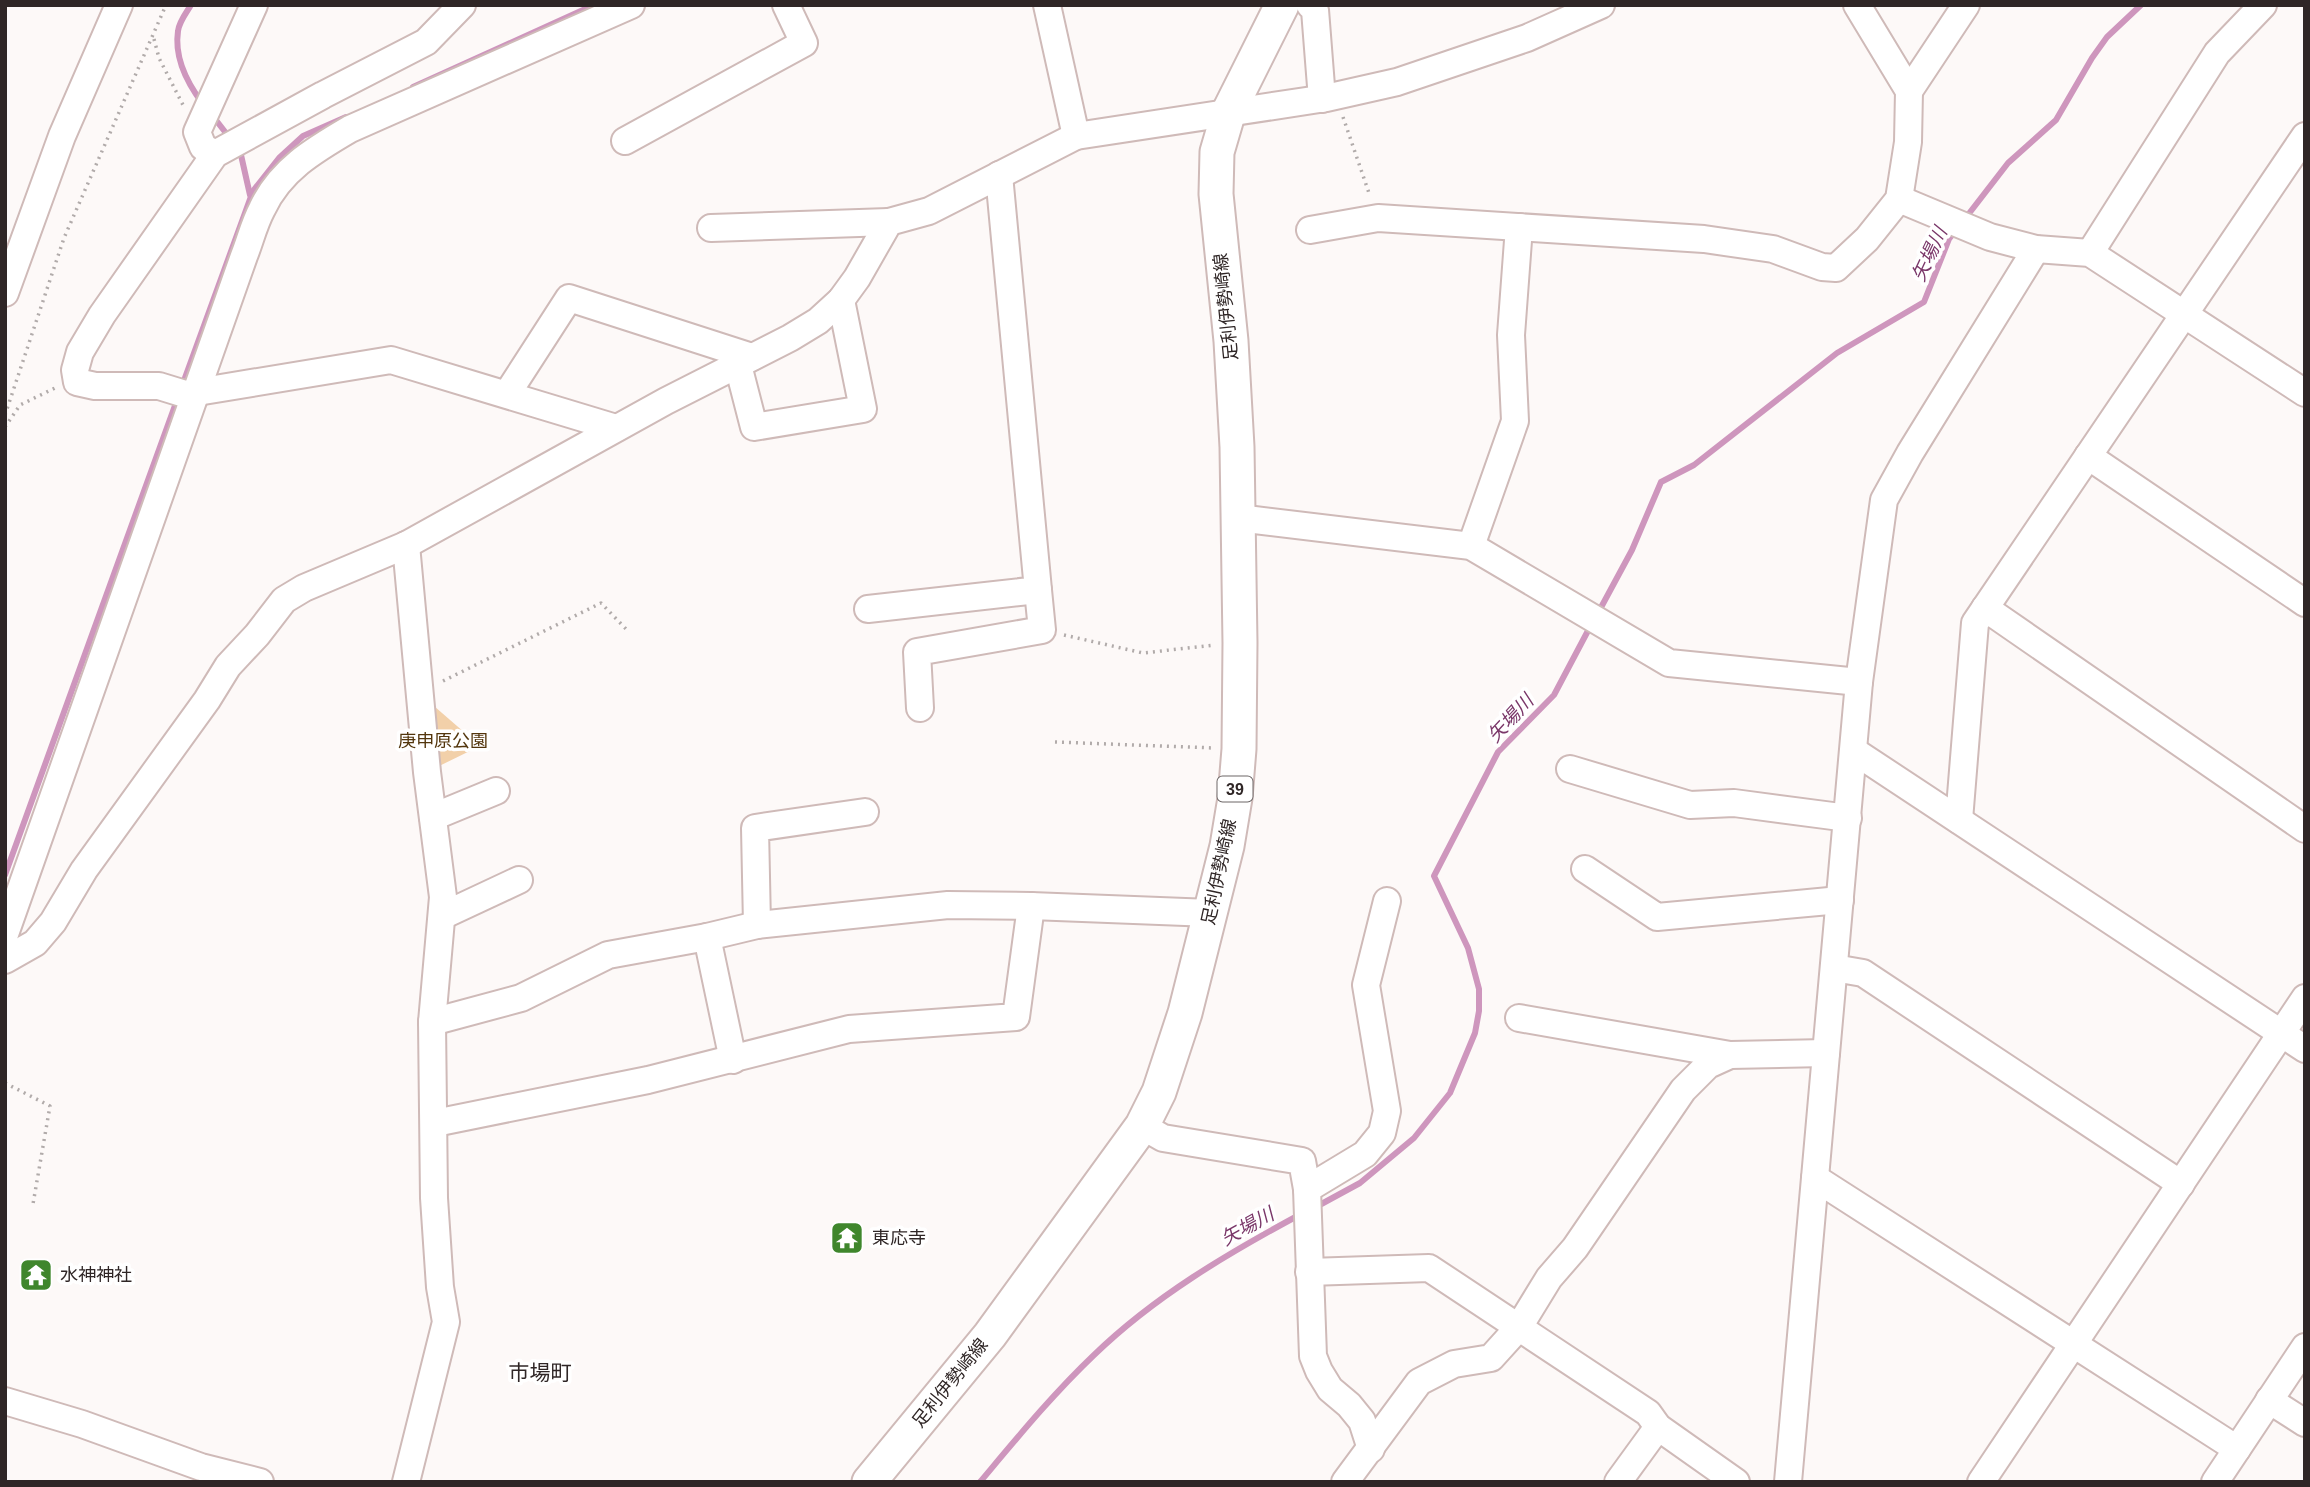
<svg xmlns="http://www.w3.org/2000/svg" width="2310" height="1487" font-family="Arial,'Noto Sans JP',sans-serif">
<rect width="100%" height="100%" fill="#fdf9f8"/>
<path fill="#f2d0a9" d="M419 693 480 746 427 772Z"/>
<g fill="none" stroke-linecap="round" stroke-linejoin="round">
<g stroke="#ce96bd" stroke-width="6">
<path d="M191 5C186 13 179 22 178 31 174 58 187 83 203 104"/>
<path d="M413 87 594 5"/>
<path d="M212 115 229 137"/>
<path d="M237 149 241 155 250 195"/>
<path d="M1964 220 2008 163 2056 120 2092 58 2107 37 2141 5"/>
<path d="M182 386 253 191 279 158 303 136 346 117"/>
<path d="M1598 613 1632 550 1661 482 1694 465 1837 353 1924 302 1949 239 1957 229"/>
<path d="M5 875 177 400"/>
<path d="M1314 1208 1360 1183 1414 1138 1450 1093 1475 1033 1479 1011V989L1468 948 1434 876 1498 752 1554 695 1591 625"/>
<path d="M980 1482C1017 1438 1053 1394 1094 1355 1155 1296 1227 1254 1301 1214"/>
</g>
<defs>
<g id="minor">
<path d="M462 5 426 42 323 95 215 154 102 315 80 352 75 370 77 382 95 386H159L185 394 391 360 616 428"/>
<path d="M1047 5 1076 136"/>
<path d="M1310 5 1315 10 1322 99"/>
<path d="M1909 91 1966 5"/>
<path d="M625 141 804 43 786 5"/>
<path d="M215 154 203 147 197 132 254 5"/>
<path d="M1899 199 1990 237 2036 249 2090 253 2305 393"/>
<path d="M711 228 889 222"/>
<path d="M1310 230 1378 218 1704 239 1773 249 1822 267 1836 268 1867 239 1899 199 1908 142 1909 91 1857 5"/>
<path d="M2090 253 2217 53 2263 5"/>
<path d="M5 293 62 136 119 5"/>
<path d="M738 365 754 427 863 409 841 300"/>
<path d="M507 394 569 298 752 357"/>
<path d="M2088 456 2305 603"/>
<path d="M1238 518 1471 546 1669 663 1859 682"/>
<path d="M1471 546 1515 421 1511 335 1519 227"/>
<path d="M1985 608 2305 829"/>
<path d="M868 609 1038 590 999 175"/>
<path d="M920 708 917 652 1042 630 1038 590"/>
<path d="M1854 751 2305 1049"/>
<path d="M1570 769 1690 805 1734 803 1848 818"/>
<path d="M433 817 496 791"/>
<path d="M1959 820 1975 623 2305 136"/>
<path d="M1585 869 1657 917 1840 900"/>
<path d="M442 916 519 880"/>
<path d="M757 925 755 828 865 812"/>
<path d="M5 934 244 256C250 241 254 224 262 209 280 170 314 150 350 129L631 5"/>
<path d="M707 937 733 1060"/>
<path d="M5 960 35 943 53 922 84 870 207 700 228 666 257 635 284 600 304 588 406 545 666 401 790 338 818 321 841 300 857 278 889 222 929 211 1076 136 1326 98 1397 82 1527 38 1601 5"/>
<path d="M1834 968 1863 973 2181 1184"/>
<path d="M1519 1018 1730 1055"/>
<path d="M432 1022 521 998 608 955 707 937 757 925 948 905 1031 906 1211 913"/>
<path d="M435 1123 648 1080 849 1029 1016 1017 1031 906"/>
<path d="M1142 1126 1163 1138 1302 1161 1307 1189 1313 1356 1319 1371 1330 1389 1349 1405 1362 1421 1371 1449"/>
<path d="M1815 1178 2237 1449"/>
<path d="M1307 1189 1365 1154 1382 1133 1387 1111 1366 985 1387 901"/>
<path d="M1309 1272 1429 1268 1648 1413 1658 1427 1736 1482"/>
<path d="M2269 1400 2305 1423"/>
<path d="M5 1401 82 1424 201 1467 260 1482"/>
<path d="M406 1482 446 1322 440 1287 434 1198 432 1022 443 897 427 772 406 545"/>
<path d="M1345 1482 1419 1382 1454 1364 1491 1358 1519 1327 1549 1278 1575 1248 1683 1090 1708 1065 1730 1055 1826 1053"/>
<path d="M1618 1482 1658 1427"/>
<path d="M1788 1482 1859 682 1884 500 1910 453 2036 249"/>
<path d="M1981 1482 2305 998"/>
<path d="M2215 1482 2305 1347"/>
</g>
<path id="major" d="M869 1482 990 1335 1142 1126 1159 1092 1185 1013 1227 846 1235 798 1239 749 1240 643 1237 447 1231 341 1216 194 1217 152 1229 111 1282 5"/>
</defs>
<use href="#minor" stroke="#cfbab8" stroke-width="30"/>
<use href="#major" stroke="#cfbab8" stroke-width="37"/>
<g stroke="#b1abaa" stroke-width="3.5" stroke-dasharray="2 5" stroke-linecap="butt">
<path d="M154 39 159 58 183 105"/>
<path d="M1343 117 1370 196"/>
<path d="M5 415 64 238 166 5"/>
<path d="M5 427 20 405 55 388"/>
<path d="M1064 635 1143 653 1215 645"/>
<path d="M443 681 601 603 627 630"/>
<path d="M1055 742 1214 748"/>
<path d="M5 1083 50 1106 33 1204"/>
</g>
<use href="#minor" stroke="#fff" stroke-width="26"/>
<use href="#major" stroke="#fff" stroke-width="33"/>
</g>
<defs>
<symbol id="temple-square" viewBox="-11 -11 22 22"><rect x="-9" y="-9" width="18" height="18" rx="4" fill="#3f862c" stroke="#fff"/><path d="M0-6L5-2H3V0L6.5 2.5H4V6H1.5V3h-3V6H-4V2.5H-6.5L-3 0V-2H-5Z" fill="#fff"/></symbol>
</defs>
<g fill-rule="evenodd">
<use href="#temple-square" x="828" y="1219" width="38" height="38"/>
<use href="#temple-square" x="17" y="1256" width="38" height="38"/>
</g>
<g text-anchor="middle" stroke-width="7" stroke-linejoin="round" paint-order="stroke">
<rect fill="#fff" stroke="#6d6767" stroke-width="2" x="1217.5" y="776.5" width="35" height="25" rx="5"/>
<g font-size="16" font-weight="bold" fill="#2f2626">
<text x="1235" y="795">39</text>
</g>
<g font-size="18" fill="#2f2626" stroke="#fff">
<text transform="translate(1226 307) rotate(-96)" y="6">足利伊勢崎線</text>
<text transform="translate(1219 872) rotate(-78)" y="6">足利伊勢崎線</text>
<text transform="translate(950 1383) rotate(-51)" y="6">足利伊勢崎線</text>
</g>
<g font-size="18" fill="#53360d" stroke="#fff">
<text x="443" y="747">庚申原公園</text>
</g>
<g font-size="18" fill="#2f2626" stroke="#fff" text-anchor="start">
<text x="872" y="1244">東応寺</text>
<text x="60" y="1281">水神神社</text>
</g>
<g font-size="19" font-style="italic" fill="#7a3769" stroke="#fff">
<text transform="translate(1929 254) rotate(-65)" y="7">矢場川</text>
<text transform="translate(1510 718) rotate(-47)" y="7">矢場川</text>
<text transform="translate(1247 1226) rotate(-29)" y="7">矢場川</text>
</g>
<g font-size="21" fill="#2f2626" stroke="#fff">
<text x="540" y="1380">市場町</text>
</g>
</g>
<rect width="2310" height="1487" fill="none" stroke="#2f2626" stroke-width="14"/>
</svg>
